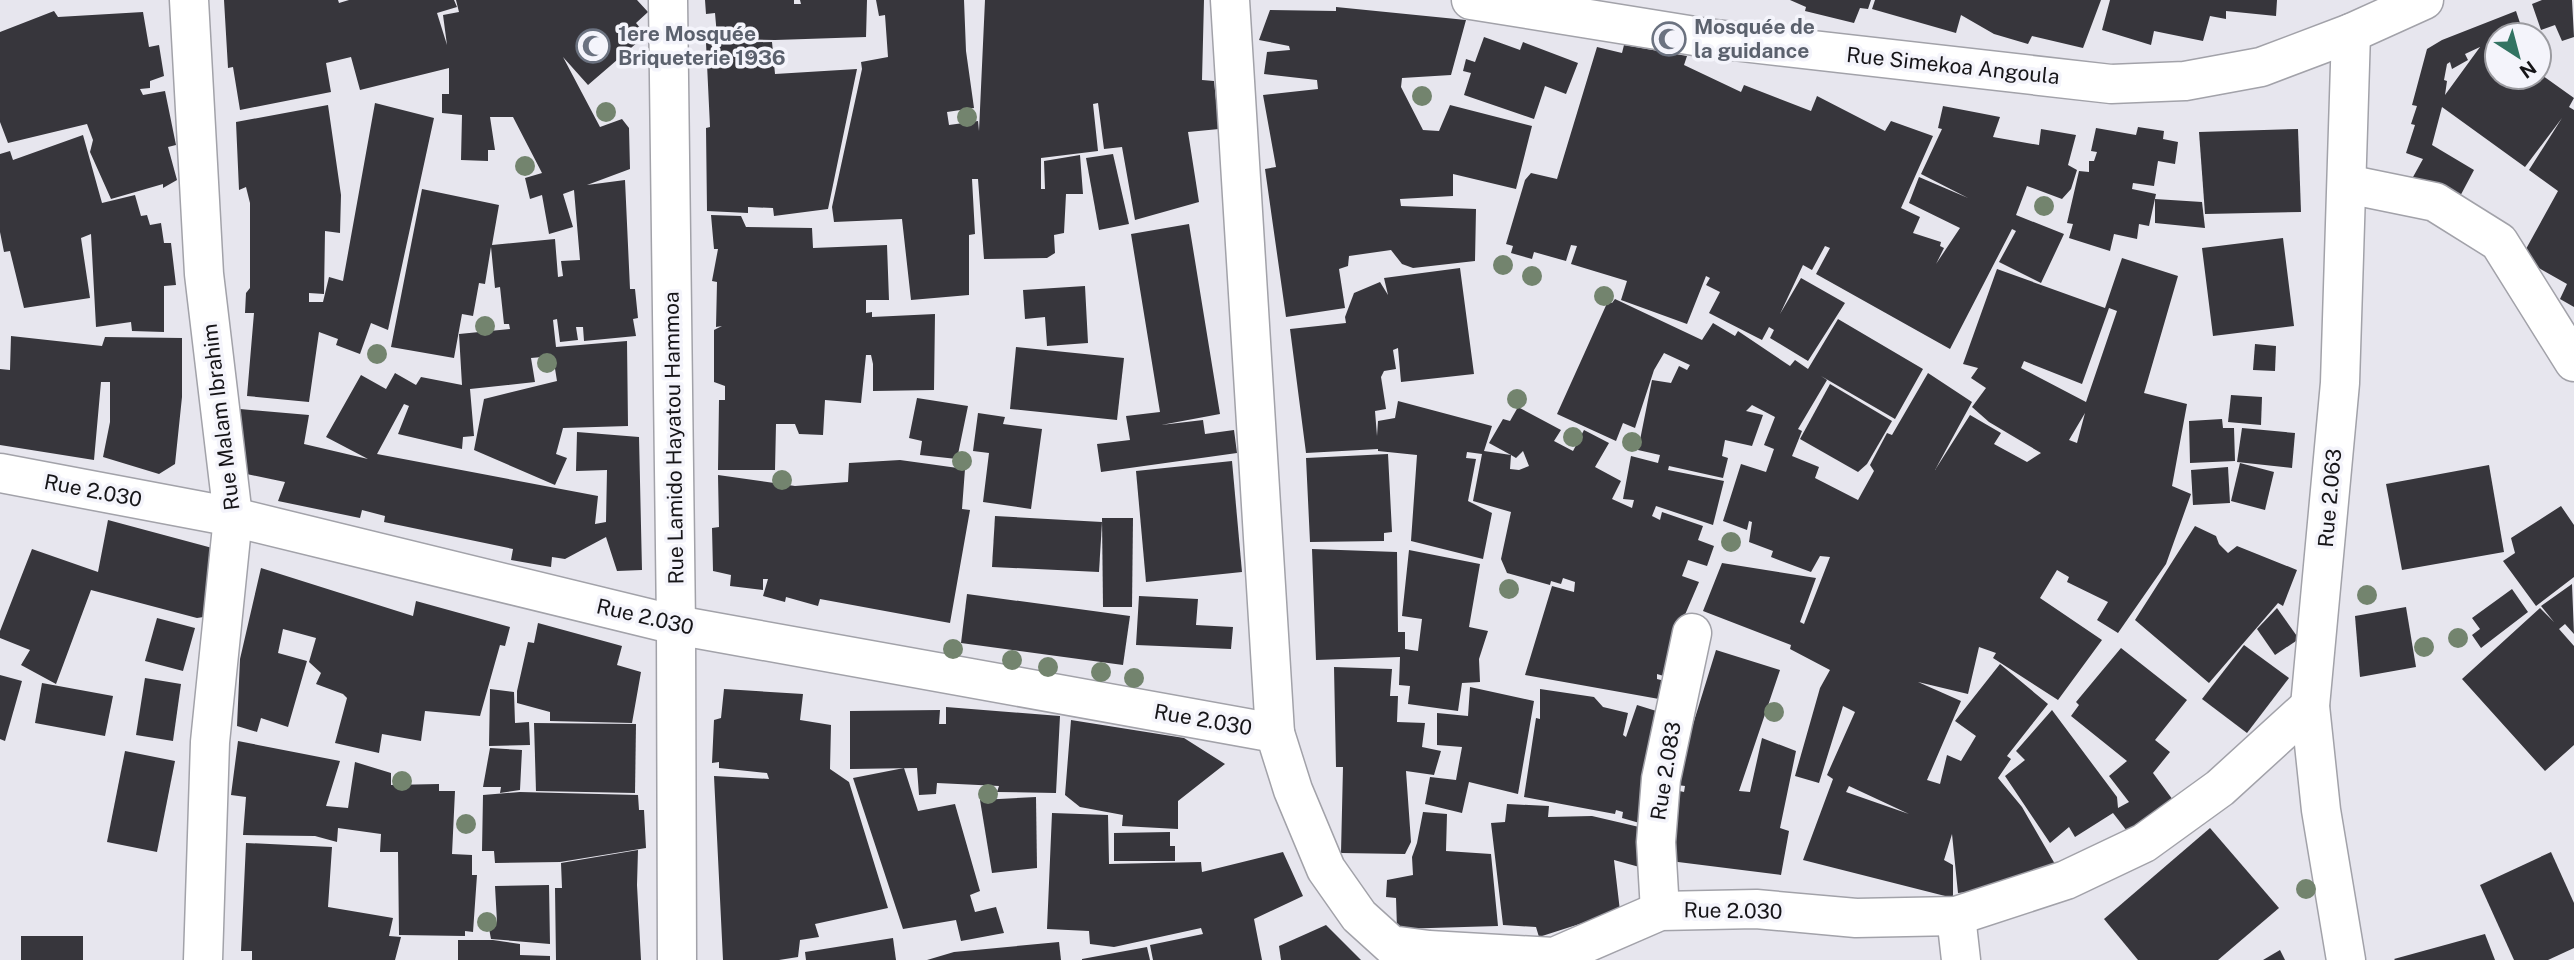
<svg xmlns="http://www.w3.org/2000/svg" width="2574" height="960" font-family="'Public Sans',sans-serif">
<rect width="100%" height="100%" fill="#e7e6ee"/>
<g fill="#37363c" fill-rule="evenodd">
<path d="M224 0H338L339 3 349 0H454L457 7 437 13 447 45 443 15 459 12 456 0H637L648 12 636 23 646 35 588 85 563 57 600 127 622 119 629 128 630 169 587 185 625 180 630 289H635L638 318 633 319 636 336 584 341 583 327H576L578 340 560 342 557 319 553 320 556 347 627 341 628 426 563 428 556 454 567 458 555 485 474 450 484 399 557 381 553 356 531 358 535 382 470 389 474 436 463 437 462 449 398 434 409 406 404 404 377 454 598 496 595 524 606 522 607 470 576 471 577 432 639 437 642 570 617 571 606 537 565 559 552 557 551 567 511 560 513 549 384 522 385 516 362 510 360 518 278 501 285 482 237 472 240 409 309 415 304 444 368 459 326 437 361 375 386 389 395 373 416 385 421 377 462 385 459 334 510 329 509 324H504L500 287 495 288 491 247 485 284 479 283 473 316 462 314 454 358 391 347 422 189 499 205 492 245 555 239 558 277 563 276 561 261 580 260 574 190 563 194 573 227 549 234 542 195 530 199 525 178 542 173 513 117H490L495 150H488V161L461 160 462 115 442 113V94H449V68L360 90 351 57 326 63 331 92 240 110 233 67 228 68Z"/>
<path d="M705 0H794V4H801L800 0H867L866 37 775 40 733 39V36H717L715 13 706 14Z"/>
<path d="M876 0H964L966 51 974 108 947 112 949 125 978 121 979 131 985 0H1204L1202 80 1214 81 1219 129 1188 132 1199 202 1135 220 1122 147 1104 149 1098 103 1093 104 1098 151 1041 158V189H1045L1044 161 1080 155 1083 194H1066L1064 233 1054 235 1055 253 1047 258 984 259 978 179H972L975 234 969 235V295L911 300 902 219 834 222 832 207 862 69 861 62 888 57 885 15 879 16Z"/>
<path d="M1790 0H1871L1868 9 1860 8 1854 23 1805 11 1806 7Z"/>
<path d="M1875 0H2101L2083 48 2032 36 2028 44 1994 34 1961 15 1956 33 1872 9Z"/>
<path d="M2110 0H2277L2276 16 2226 11V19L2210 16 2203 41 2154 31 2151 45 2102 30Z"/>
<path d="M2542 0H2572L2574 37 2562 41 2555 25 2541 30 2532 4Z"/>
<path d="M1336 7 1466 20 1451 75 1402 78 1401 87 1423 130 1439 131 1450 105 1532 126 1516 189 1453 174V196L1400 199 1401 206 1476 209 1475 261 1413 268 1402 264 1391 250 1349 256 1348 266 1339 269 1345 308 1286 317 1265 169 1276 167 1263 95 1318 89 1317 80 1264 74 1267 52 1290 50 1289 46 1259 40 1270 10 1336 11Z"/>
<path d="M54 11 58 17 143 12 149 47 159 45 164 76 150 81V88L140 89 143 95 165 91 176 145 168 147 177 180 163 188V184L111 199 90 152 93 140 87 124 8 143 0 122V32Z"/>
<path d="M2516 11 2523 32 2516 35H2497V77H2539V73L2574 98 2569 107 2574 110V307L2560 299 2567 284 2521 258 2558 191 2529 170 2562 118 2525 167 2442 107 2432 145 2474 170 2457 202 2413 177 2423 159 2406 153 2415 125 2411 124 2417 106 2412 105 2427 49 2442 40ZM2480 47 2445 95 2447 81 2444 80 2447 64 2450 62 2452 69 2468 60 2465 54Z"/>
<path d="M1484 37 1520 50 1523 42 1578 63 1566 94 1545 86 1534 119 1464 95 1471 73 1463 71 1466 59 1475 62Z"/>
<path d="M772 42 775 74 857 69 828 209 774 216 773 208 748 207V213L707 211 706 128 710 127 706 43Z"/>
<path d="M1624 45 1687 56 1684 65 1741 92 1744 85 1811 111 1817 96 1885 131 1891 121 1933 136 1901 208 1920 217 1913 233 1941 242 1940 246 1944 248 1936 264 1960 228 1909 203 1919 177 1968 198 1921 174 1942 129 1938 128 1943 106 2000 117 1993 137 2039 145 2041 129 2076 135 2068 165 2077 170 2071 189 2062 199 2027 186 2016 215 2064 234 2041 283 1999 262 2016 231 2012 229 1950 349 1816 274 1830 248 1825 246 1812 270 1803 265 1780 314 1801 278 1845 303 1808 361 1770 338 1774 330 1769 327 1762 340 1709 313 1720 292 1706 285 1710 278 1706 276 1687 324 1621 300 1627 281 1571 264 1577 246 1571 245 1566 261 1534 252 1532 259 1511 253 1513 246 1506 244 1525 180 1531 173 1557 179 1597 47 1622 53Z"/>
<path d="M375 103 434 118 388 330 371 323 360 354 336 345 338 339 319 332 309 402 247 396 254 313H245L246 293 250 288V203L246 187 239 190 236 122 328 105 341 195 340 233 325 231 324 294 309 293V302H323L329 277 343 281Z"/>
<path d="M2138 127 2164 131 2163 139 2178 142 2175 164 2158 161 2154 186 2133 183 2132 189 2156 194 2149 226 2139 224 2137 239 2114 234 2110 251 2069 238 2073 224 2067 223 2079 171 2089 172V161H2094L2097 152 2091 151 2096 128 2136 135Z"/>
<path d="M2298 129 2301 212 2205 214 2199 132Z"/>
<path d="M83 135 102 203 135 195 141 216 147 215 150 225 161 223 164 243H171L176 285 164 286V332L132 331 131 322 96 327 91 234 81 238 90 298 24 308 10 251 4 252 0 232V154L10 151 13 160Z"/>
<path d="M1113 154 1129 224 1099 230 1086 158Z"/>
<path d="M2155 199 2202 202 2205 228 2155 223Z"/>
<path d="M711 215 741 216 746 227 812 228 813 248 887 245 889 300H866V313L872 312V317L935 314 934 390 873 391V364L871 355H866L861 403 825 400 823 435 799 434 795 424H776L775 470H718L719 400H725V386L714 382V330L722 326 716 327 717 282 712 281 718 249H714Z"/>
<path d="M1189 224 1220 414 1161 425 1203 420 1205 434 1234 430 1237 453 1101 472 1097 444 1130 440 1126 416 1160 412 1131 234Z"/>
<path d="M2283 238 2294 326 2213 336 2202 248Z"/>
<path d="M2122 258 2178 276 2144 393 2187 404 2172 486 2191 494 2166 564 2118 633 2097 620 2108 602 2067 582 2069 577 2057 570 2040 598 2102 640 2058 700 1993 658 1996 653 1979 647 1968 694 1918 682 1961 701 1927 780 1940 784 1947 755 1961 761 1976 736 1955 721 2000 664 2048 704 2007 756 2011 759 1998 778 2022 807 2059 871 2029 886 1958 893 1952 834 1944 860 1953 865V898L1803 860 1833 779 1827 775 1855 712 1843 706 1819 783 1795 776 1820 688 1830 670 1790 649 1791 645 1703 611 1722 563 1816 578 1800 622 1804 624 1830 557 1820 556 1811 572 1771 557 1773 551 1749 542 1752 522 1749 521 1747 530 1723 521 1741 464 1766 472 1774 449 1764 445 1775 417 1752 405 1746 411 1763 415 1752 446 1725 440 1722 456 1728 458 1723 478 1669 466 1668 470 1724 481 1713 525 1656 506 1652 516 1660 520 1662 512 1703 526 1698 540 1714 546 1707 566 1688 560 1682 576 1699 582 1678 631 1667 677 1657 674V679L1665 681 1659 699 1525 675 1552 586 1574 592 1575 582 1563 578 1561 584 1551 581 1550 585 1507 573 1501 559 1511 512 1473 501 1482 454 1467 452 1466 458 1476 459 1468 501 1492 513 1483 559 1411 541 1417 455 1378 451V449L1306 453 1290 329 1346 323 1345 317 1354 293 1380 282 1388 295 1384 278 1460 268 1474 374 1401 382 1398 348 1393 350 1396 369 1384 371 1381 377 1386 409 1375 411 1377 436 1378 421 1395 418 1398 401 1492 426 1484 451 1511 455 1489 443 1503 419 1510 421 1518 407 1561 430 1554 441 1573 451 1584 430 1609 443 1595 467 1621 481 1612 499 1632 508 1634 500 1623 499 1631 456 1658 463 1660 455 1638 450 1652 380 1671 383 1679 366 1687 370 1690 365 1664 353 1654 370 1635 428 1623 423 1616 441 1557 414 1608 301 1612 303 1615 299 1702 340 1713 323 1735 336 1738 331 1790 366 1795 360 1808 369 1838 319 1923 369 1895 419 1821 376 1827 380 1798 429 1802 431 1792 456 1819 467 1815 478 1858 500 1874 471 1870 465 1887 433 1892 435 1928 373 1972 402 1935 470 1970 415 2001 433 1994 444 2027 462 2041 453 1989 422 1972 407 1986 388 1971 378 1978 368 1963 364 1997 269 2105 308ZM2109 308 2117 311 2086 402 2021 368 2024 361 2082 384ZM2085 413 2077 443 2069 440ZM1523 451 1529 466 1519 470 1510 469 1511 455 1516 458ZM1849 786 1909 814 1846 792Z"/>
<path d="M1085 286 1088 343 1047 346 1045 317 1025 319 1023 290Z"/>
<path d="M11 336 102 346 105 337 182 338V397L175 464 159 474 103 457 110 422V382H101L94 460 0 445V369L10 370Z"/>
<path d="M2255 344 2276 346 2275 371 2253 370Z"/>
<path d="M1016 347 1124 358 1117 420 1010 409Z"/>
<path d="M1830 384 1892 421 1867 464 1858 472 1800 439Z"/>
<path d="M2231 395 2262 397 2261 425 2228 422Z"/>
<path d="M917 398 968 406 957 459 920 455 922 441 909 438Z"/>
<path d="M978 413 1005 417 1003 424 1042 429 1031 509 983 502 989 453 973 451Z"/>
<path d="M2222 419 2223 428H2234L2235 461 2190 463 2189 421Z"/>
<path d="M2242 428 2295 433 2292 468 2237 462Z"/>
<path d="M1388 454 1392 532 1384 533V541L1310 542 1306 458Z"/>
<path d="M900 460 965 469 962 509 970 510 950 623 820 599 818 606 786 597 785 602 763 596 768 579H763V590L730 586 731 575 713 571 712 528 719 527 718 475 795 486 848 482 849 463Z"/>
<path d="M1232 461 1242 572 1146 582 1136 471Z"/>
<path d="M2240 463 2274 472 2265 510 2231 501Z"/>
<path d="M2489 465 2504 552 2402 570 2386 484Z"/>
<path d="M2228 467 2230 503 2193 505 2191 470Z"/>
<path d="M2561 506 2574 525V577L2536 606 2503 561 2515 553 2511 538Z"/>
<path d="M995 516 1102 522 1099 572 992 567Z"/>
<path d="M1102 518H1133L1132 607H1103Z"/>
<path d="M108 520 216 549 210 616 197 618 91 590 56 684 21 665 30 650 0 638V631L32 549 98 572Z"/>
<path d="M2195 526 2216 536 2219 544 2228 553 2237 546 2297 570 2283 606 2278 603 2209 683 2135 620Z"/>
<path d="M1312 549 1397 552 1398 632H1405V649L1418 651 1422 619 1402 616 1409 550 1480 564 1469 627 1488 631 1479 659 1480 682 1462 683 1458 711 1408 704 1410 686 1399 685 1400 657 1316 660Z"/>
<path d="M261 568 413 616 416 601 510 627 505 646 500 645 480 716 425 711 421 741 382 734 379 753 335 743 347 698 343 694 316 684 321 673 309 662 316 638 283 629 278 653 307 661 288 727 261 718 257 732 237 726 240 659Z"/>
<path d="M2572 584 2574 634 2565 624 2559 629 2574 646V745L2545 771 2462 679 2540 608 2554 622 2541 606Z"/>
<path d="M2512 589 2528 612 2481 648 2472 635 2480 629 2472 618Z"/>
<path d="M967 594 1130 616 1123 665 961 643Z"/>
<path d="M1139 596 1198 599 1196 625 1233 627 1231 649 1136 645Z"/>
<path d="M2406 607 2416 667 2360 677 2355 616Z"/>
<path d="M2277 608 2299 639 2275 655 2257 629Z"/>
<path d="M157 618 195 628 183 671 145 661Z"/>
<path d="M538 623 622 646 617 665 641 672 632 723 550 721V712L517 703V691L528 642 534 643Z"/>
<path d="M2244 645 2289 678 2247 733 2202 699Z"/>
<path d="M2121 648 2187 700 2155 740 2170 752 2153 773 2173 800 2130 835 2113 813 2075 837 2069 827 2050 843 2005 776 2025 760 2016 751 2052 710 2117 797 2118 808 2129 802 2109 776 2127 761 2071 716 2079 705 2076 702Z"/>
<path d="M1716 650 1780 670 1739 791 1750 792 1762 738 1796 751 1780 828 1789 831 1781 875 1662 860 1675 790 1684 792 1685 786 1669 784 1690 734Z"/>
<path d="M1334 667 1392 669 1390 696H1398L1397 722 1425 723 1422 747 1441 751 1434 775 1406 771 1411 842 1405 854 1341 853 1343 767H1336Z"/>
<path d="M0 675 22 681 5 741 0 739Z"/>
<path d="M145 678 181 684 173 741 136 735Z"/>
<path d="M42 683 113 696 105 736 35 723Z"/>
<path d="M1470 687 1534 701 1518 794 1469 782 1462 813 1425 804 1430 777 1456 780 1462 747 1437 745V713L1468 716Z"/>
<path d="M490 689 514 692 515 723 529 722 530 745 489 746Z"/>
<path d="M724 689 803 694 800 720 831 725 830 769 849 782 888 908 815 924 819 937 800 940 798 957 779 960H723L714 776 769 779 767 773 719 768V762L712 763 714 720 721 718Z"/>
<path d="M1540 689 1594 697 1603 707 1628 713 1623 735 1626 737 1637 705 1666 714 1643 824 1622 818 1623 812 1616 810 1615 814 1524 797 1536 718 1540 719Z"/>
<path d="M946 707 1060 716 1056 793 997 792 999 786 937 783 936 794 919 795 917 768 850 769V711L940 710 939 724H946Z"/>
<path d="M1071 720 1184 738 1225 764 1178 801V829L1122 826 1123 815 1080 807 1065 795Z"/>
<path d="M534 723 636 724 635 793 536 791Z"/>
<path d="M238 741 340 761 326 806 348 808 355 762 391 773V785L439 784V791H455L452 854 472 855V875H477L473 932 465 931V936L399 935 398 852H380L381 834 338 828 337 842 315 836 243 835 246 797 231 795Z"/>
<path d="M490 748 522 750 520 790 500 793 501 787H483Z"/>
<path d="M125 751 175 761 157 852 107 842Z"/>
<path d="M904 768 918 811 955 804 980 891 970 895 975 912 996 907 1004 933 961 941 956 920 903 929 853 778Z"/>
<path d="M520 792 638 795 639 810H644L646 848 560 862 495 863 494 851H482L483 795Z"/>
<path d="M1036 797 1037 868 992 873 980 800Z"/>
<path d="M1507 804 1549 806 1548 817 1592 816 1652 830 1643 868 1614 860 1620 911 1539 937 1536 927 1503 925 1491 823 1505 822Z"/>
<path d="M1423 812 1447 814 1446 851 1491 854 1498 926 1397 929 1396 898 1386 897 1387 880 1413 875 1412 857 1417 843Z"/>
<path d="M1052 813 1108 815 1109 864 1201 862 1202 872 1283 852 1303 896 1254 919 1262 960H1153L1150 945 1203 934 1201 928 1114 947 1090 944 1089 931 1047 929Z"/>
<path d="M2210 828 2279 908 2218 960H2138L2104 919Z"/>
<path d="M1170 832V846H1175V861H1114V833Z"/>
<path d="M246 843 332 847 328 907 393 918 389 936 401 937 395 960H252V951H241Z"/>
<path d="M638 850 637 885 641 960H556L555 888H562L561 863Z"/>
<path d="M2551 852 2574 903V948L2548 960H2514L2480 885Z"/>
<path d="M549 885 550 944 491 939 488 923 497 922 495 886Z"/>
<path d="M1326 925 1361 960H1281L1279 946Z"/>
<path d="M2485 934 2495 960H2395L2394 959Z"/>
<rect x="21" y="936" width="62" height="24"/>
<path d="M893 938 896 960H806L805 952Z"/>
<path d="M458 940H493L520 944V955L550 956V960H458Z"/>
<path d="M1059 942 1061 960H927L954 952Z"/>
<path d="M1147 947 1150 960H1082V959Z"/>
<path d="M2280 950 2285 960H2263Z"/>
</g>
<g fill="none" stroke-linecap="round" stroke-linejoin="round">
<defs>
<g id="minor">
<path d="M189 0 204 274 233 517 210 742 203 960"/>
<path d="M668 0 676 625 677 960"/>
<path d="M1230 0 1275 733"/>
<path d="M1471 0 1707 38 2111 84 2185 81 2261 67 2351 33 2424 0"/>
<path d="M2347 184 2435 202 2499 242 2574 362"/>
<path d="M0 473 233 517 676 625 1275 733 1293 790 1326 869 1359 916 1391 945 1429 950 1554 957 1660 911 1756 909 1856 918 1956 916 2066 880 2144 843 2220 788 2310 706"/>
<path d="M1660 911 1656 842 1661 779 1692 633"/>
<path d="M1956 916 1961 960"/>
<path d="M2346 960 2321 810 2310 706 2340 383 2351 33"/>
</g>
</defs>
<use href="#minor" stroke="#a2a2a9" stroke-width="41"/>
<use href="#minor" stroke="#fff" stroke-width="38"/>
</g>
<g fill="#73846e">
<circle cx="1422" cy="96" r="10"/>
<circle cx="606" cy="112" r="10"/>
<circle cx="967" cy="117" r="10"/>
<circle cx="525" cy="166" r="10"/>
<circle cx="2044" cy="206" r="10"/>
<circle cx="1503" cy="265" r="10"/>
<circle cx="1532" cy="276" r="10"/>
<circle cx="1604" cy="296" r="10"/>
<circle cx="485" cy="326" r="10"/>
<circle cx="377" cy="354" r="10"/>
<circle cx="547" cy="363" r="10"/>
<circle cx="1517" cy="399" r="10"/>
<circle cx="1573" cy="437" r="10"/>
<circle cx="1632" cy="442" r="10"/>
<circle cx="962" cy="461" r="10"/>
<circle cx="782" cy="480" r="10"/>
<circle cx="1731" cy="542" r="10"/>
<circle cx="1509" cy="589" r="10"/>
<circle cx="2367" cy="595" r="10"/>
<circle cx="2458" cy="638" r="10"/>
<circle cx="2424" cy="647" r="10"/>
<circle cx="953" cy="649" r="10"/>
<circle cx="1012" cy="660" r="10"/>
<circle cx="1048" cy="667" r="10"/>
<circle cx="1101" cy="672" r="10"/>
<circle cx="1134" cy="678" r="10"/>
<circle cx="1774" cy="712" r="10"/>
<circle cx="402" cy="781" r="10"/>
<circle cx="988" cy="794" r="10"/>
<circle cx="466" cy="824" r="10"/>
<circle cx="2306" cy="889" r="10"/>
<circle cx="487" cy="922" r="10"/>
</g>
<defs>
<symbol id="mosque-ring" viewBox="-11 -11 22 22"><circle r="9.5" fill="#f4f4fb" stroke="#6b7280" stroke-width="1.5"/><path d="M3.5-4.9A6 6 0 1 0 3.5 4.9A5 5 0 1 1 3.5-4.9Z" fill="#6b7280"/></symbol>
</defs>
<g fill-rule="evenodd">
<use href="#mosque-ring" x="1650" y="20" width="38" height="38"/>
<use href="#mosque-ring" x="574" y="27" width="38" height="38"/>
</g>
<g text-anchor="middle" stroke-width="7" stroke-linejoin="round" paint-order="stroke">
<g font-size="21" font-weight="bold" fill="#5b616d" stroke="#f4f4fb" text-anchor="start">
<text x="1694" y="34">Mosquée de<tspan x="1694" dy="24">la guidance</tspan></text>
<text x="618" y="41">1ere Mosquée<tspan x="618" dy="24">Briqueterie 1936</tspan></text>
</g>
<g font-size="21" fill="#161518" stroke="#f4f4fb">
<text transform="translate(1953 66) rotate(6)" y="7">Rue Simekoa Angoula</text>
<text transform="translate(221 417) rotate(-97)" y="7">Rue Malam Ibrahim</text>
<text transform="translate(674 438) rotate(-91)" y="7">Rue Lamido Hayatou Hammoa</text>
<text transform="translate(93 491) rotate(11)" y="7">Rue 2.030</text>
<text transform="translate(2330 498) rotate(-85)" y="7">Rue 2.063</text>
<text transform="translate(645 617) rotate(13)" y="7">Rue 2.030</text>
<text transform="translate(1203 720) rotate(10)" y="7">Rue 2.030</text>
<text transform="translate(1666 771) rotate(-81)" y="7">Rue 2.083</text>
<text transform="translate(1733 911) rotate(1)" y="7">Rue 2.030</text>
</g>
</g>
<g transform="translate(2518 56) rotate(144)"><circle r="33" fill="#f4f4fb" stroke="#9b9ba0" stroke-width="2"/>
<path d="M0-5L12 26L0 18L-12 26Z" fill="#327362"/>
<text y="-10" font-size="19" font-weight="bold" text-anchor="middle" fill="#161518">N</text>
</g>
</svg>
